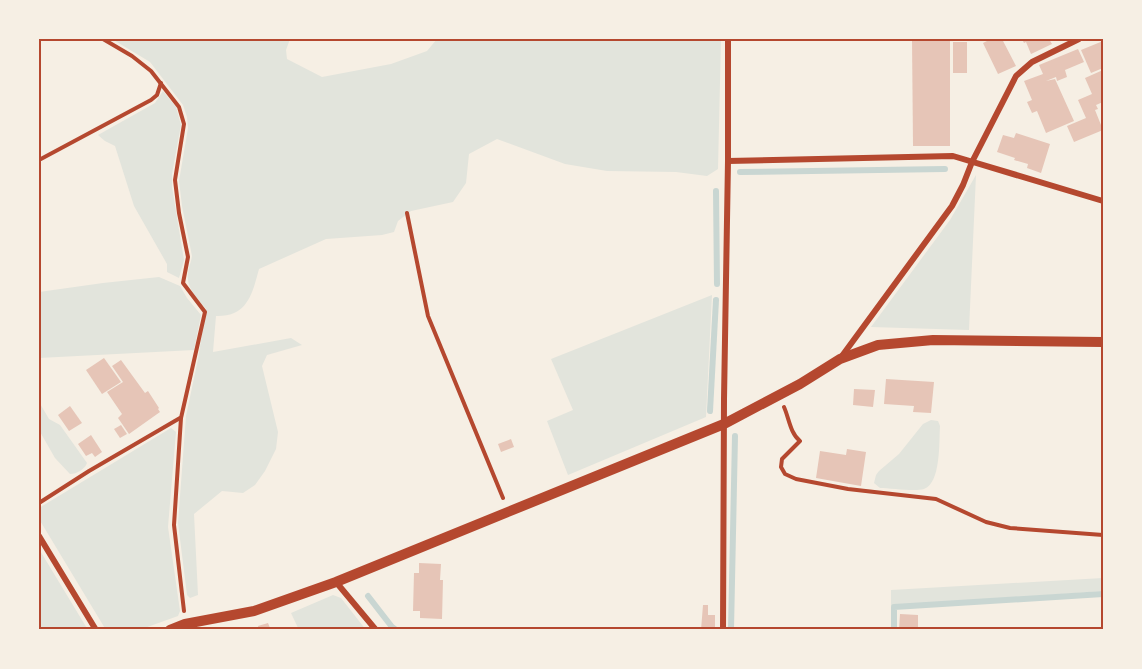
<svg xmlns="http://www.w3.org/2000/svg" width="1142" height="669" font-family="Ubuntu,sans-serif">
<rect width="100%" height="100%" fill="#f6efe4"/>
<g fill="#e2e4dc">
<path d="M112 39H290L286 50 287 59 322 77 391 64 427 51 437 39H721L718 169 707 176 676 172 607 171 565 164 497 139 469 154 466 183 453 202 411 211 398 221 394 232 382 235 326 239 259 269C252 295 247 317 216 316L213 352 291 338 302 345 267 355 262 366 278 432 276 449 265 471 255 485 243 493 222 491 194 514 198 595 190 598 187 595 178 523 186 416 198 359 206 309C199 300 186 288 188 275 188 268 191 263 192 256L182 206 179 181 188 128 187 117 183 105 150 62Z"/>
<path d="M163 91 176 107 181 125 172 174V187L184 260 179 278 167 272V264L134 206 115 146 105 141 98 135 155 103Z"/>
<path d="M976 175 969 330 871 327 950 220Z"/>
<path d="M159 277 180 286 187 298 201 315 194 350 39 358V292L103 283Z"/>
<path d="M712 295 706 417 568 475 547 421 573 410 551 359Z"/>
<path d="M39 402 49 419 60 425 87 463C85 469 77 474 70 474L55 458 39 430Z"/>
<path d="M931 420 938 421 940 426C939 442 941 483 924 489 915 492 890 488 880 488L874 483 876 475 879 471 899 454 923 424Z"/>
<path d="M171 428 176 432 168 527 180 611 178 616 139 630H106L39 519V508Z"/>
<path d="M39 548V549L88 630H44L39 624Z"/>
<path d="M1103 578V591L891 606V590Z"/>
<path d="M333 595 341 598 366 630H299L291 613Z"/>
</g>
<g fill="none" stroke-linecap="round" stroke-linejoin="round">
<g stroke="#c9d6d2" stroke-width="6">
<path d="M740 172 945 169"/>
<path d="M716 191 717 284"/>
<path d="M710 411 716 300"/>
<path d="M368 596 392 627 396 630"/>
<path d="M731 630 735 436"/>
<path d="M894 630V607L1103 594"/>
</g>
</g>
<g fill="#e6c5b7">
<path d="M912 39H950V146H913Z"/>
<path d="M986 39H1002L1016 66 998 74 983 43 987 41Z"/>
<path d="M1022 39H1049L1052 44 1031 54 1026 42 1024 43Z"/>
<path d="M1103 41V68L1091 73 1081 50Z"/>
<rect x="953" y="42" width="14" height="31"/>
<path d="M1078 49 1084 62 1065 70 1067 77 1057 81 1056 77 1046 81 1055 79 1074 121 1046 133 1037 111 1032 113 1027 102 1032 100 1024 81 1043 74 1039 65Z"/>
<path d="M1103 70V102L1096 105 1098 109 1095 110 1103 130 1074 142 1067 126 1086 118 1078 100 1092 94 1085 78Z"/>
<path d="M1016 133 1050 144 1041 173 1027 168 1028 164 1014 160 1015 158 997 152 1003 135 1014 138Z"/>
<path d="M104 358 121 382 102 394 86 370Z"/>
<path d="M121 360 145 393 148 391 159 408 158 409 160 412 129 434 118 418 122 414 107 392 123 382 112 366Z"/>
<path d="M886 379 934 382 931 413 913 412 914 406 884 404Z"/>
<path d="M854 389 875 390 873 407 853 405Z"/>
<path d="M70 406 82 423 69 431 58 415Z"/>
<path d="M121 425 127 434 120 438 114 429Z"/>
<path d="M91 435 102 452 95 457 92 453 86 456 78 444Z"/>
<path d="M511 439 514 447 501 452 498 444Z"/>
<path d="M847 449 866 452 861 486 816 478 820 451 846 455Z"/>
<path d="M419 563 441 564 440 580H443L442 619 420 618V611H413L414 573H419Z"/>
<path d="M703 605H708V615H715V630H701Z"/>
<path d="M900 614 918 615V630H899Z"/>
<path d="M268 623 270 628 259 630 258 626Z"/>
</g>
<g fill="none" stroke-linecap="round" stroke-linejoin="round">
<g stroke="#b5482f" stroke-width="4">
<path d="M103 39 132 56 151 71 179 107 184 124 175 180 179 213 188 257 183 283 205 312 181 418 174 525 184 611"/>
<path d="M39 160 151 100 157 95 161 83"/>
<path d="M407 213 428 316 503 498"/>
<path d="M784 407C789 418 790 433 800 441L782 459 781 467 785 474 796 479 848 489 936 499 986 522 1010 528 1103 535"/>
<path d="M39 503 89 471 180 418"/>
</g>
<g stroke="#b5482f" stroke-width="6">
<path d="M728 161 953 156 1103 201"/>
<path d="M842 356 952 206 963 185 972 162 1016 76 1032 62 1079 39"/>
<path d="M39 536 96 630"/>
<path d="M336 582 376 630"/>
<path d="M723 630 724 399 728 161V39"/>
</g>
<path stroke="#b5482f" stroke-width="10" d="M170 630 185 624 254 611 336 582 724 424 800 384 840 359 878 345 933 340 1103 342"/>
</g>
<rect width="1142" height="669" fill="none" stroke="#f6efe4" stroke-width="81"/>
<rect x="40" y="40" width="1062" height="588" fill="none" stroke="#b5482f" stroke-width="2"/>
</svg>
